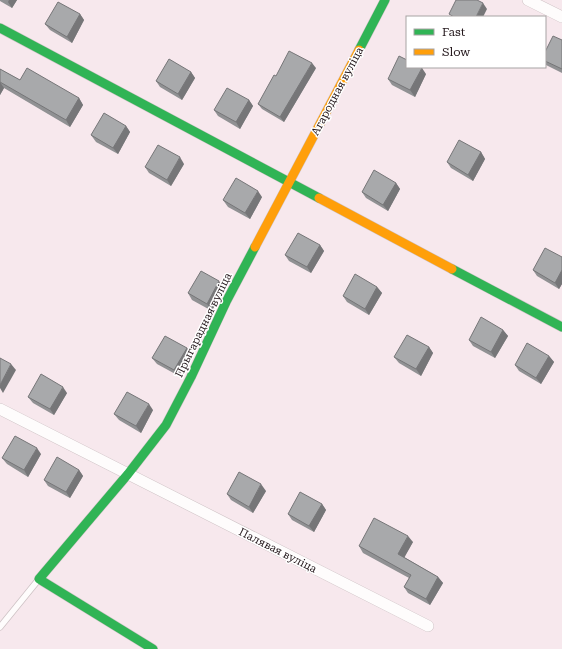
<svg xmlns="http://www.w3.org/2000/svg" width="562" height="649" font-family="'Roboto Serif',serif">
<rect width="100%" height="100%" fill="#f7e8ed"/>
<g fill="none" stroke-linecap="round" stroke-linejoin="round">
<defs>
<path id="lane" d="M0 627 39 579"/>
<g id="street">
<path d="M528 0 562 17"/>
<path d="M0 409 428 626"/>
</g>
<g id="fast">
<path d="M0 28 319 198"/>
<path d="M359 50 385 0"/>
<path d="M452 269 562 327"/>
<path d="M153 649 39 579 128 474 166 425 191 377 226 302 255 247"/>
</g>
<g id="slow">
<path d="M319 198 452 269"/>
<path d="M255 247 359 50"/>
</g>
</defs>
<use href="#lane" stroke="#cec2c5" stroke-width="7"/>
<use href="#street" stroke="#cec2c5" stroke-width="12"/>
<use href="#fast" stroke="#cec2c5" stroke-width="10"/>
<use href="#slow" stroke="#cec2c5" stroke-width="10"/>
<use href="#lane" stroke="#fefcfc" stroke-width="5.5"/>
<use href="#street" stroke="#fefcfc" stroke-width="11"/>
<use href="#fast" stroke="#30b455" stroke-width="9"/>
<use href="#slow" stroke="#ff9f0a" stroke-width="9"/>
</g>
<g fill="#909193">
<path d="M0 0H17L12 8 0 1Z"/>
<path d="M80 14 84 20 72 43 50 30 45 24Z"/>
<path d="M562 40V73L546 65 545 64V52Z"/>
<path d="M316 68 284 122 262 109 258 104Z"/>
<path d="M0 69 20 80 79 98 83 105 70 127 4 88 0 95Z"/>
<path d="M191 72 195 78 182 100 160 87 156 81Z"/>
<path d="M426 74 415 97 392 85 388 79Z"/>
<path d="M249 100 253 106 240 129 218 116 214 110Z"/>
<path d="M126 126 130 132 118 154 96 142 91 135Z"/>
<path d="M481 152 485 159 473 181 451 168 447 162Z"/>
<path d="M184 164 171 186 149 173 145 167Z"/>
<path d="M396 183 400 189 388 211 366 198 362 192Z"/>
<path d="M262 197 250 219 228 207 223 200Z"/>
<path d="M320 245 324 251 311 273 289 261 285 255Z"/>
<path d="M562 257V284L559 289 537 276 533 270Z"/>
<path d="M377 287 382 293 369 315 347 302 343 296Z"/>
<path d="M223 288 212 311 192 300 188 293Z"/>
<path d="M503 330 508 336 495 358 473 346 469 340Z"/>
<path d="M429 347 433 353 421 376 399 363 394 357Z"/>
<path d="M187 348 191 354 179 376 157 364 152 358Z"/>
<path d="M549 356 554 362 541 384 519 371 515 365Z"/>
<path d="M67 393 54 415 33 403 28 397Z"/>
<path d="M153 410 141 433 119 420 114 414Z"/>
<path d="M41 454 28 477 7 464 2 458Z"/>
<path d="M79 470 83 476 70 498 48 486 44 480Z"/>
<path d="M266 491 253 513 231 500 227 494Z"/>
<path d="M322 504 326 510 314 532 292 520 288 514Z"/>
<path d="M413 542 404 557 438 577 443 583 430 605 408 593 404 587 409 578 363 553 359 546Z"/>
</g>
<g fill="#767678">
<path d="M9 0H17L12 8 8 2Z"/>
<path d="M483 3 487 9 483 17H476Z"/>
<path d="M80 14 84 20 72 43 67 37Z"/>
<path d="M312 63 316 68 284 122 280 117Z"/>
<path d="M422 68 426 74 415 97 410 90Z"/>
<path d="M191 72 195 78 182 100 178 94Z"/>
<path d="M0 82 4 88 0 95Z"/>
<path d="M79 98 83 105 70 127 66 120Z"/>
<path d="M249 100 253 106 240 129 236 122Z"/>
<path d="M126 126 130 132 118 154 113 148Z"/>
<path d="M481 152 485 159 473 181 468 175Z"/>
<path d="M180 157 184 164 171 186 167 180Z"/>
<path d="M396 183 400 189 388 211 383 205Z"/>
<path d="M258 191 262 197 250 219 245 213Z"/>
<path d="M320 245 324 251 311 273 307 267Z"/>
<path d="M562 270V284L559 289 555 283Z"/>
<path d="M219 281 223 288 212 311 207 304Z"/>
<path d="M377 287 382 293 369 315 365 309Z"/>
<path d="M503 330 508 336 495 358 491 352Z"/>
<path d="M429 347 433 353 421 376 416 369Z"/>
<path d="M187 348 191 354 179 376 174 370Z"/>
<path d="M549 356 554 362 541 384 536 378Z"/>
<path d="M11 364 16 370 3 393 0 388V385Z"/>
<path d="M63 387 67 393 54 415 50 409Z"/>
<path d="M149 404 153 410 141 433 136 426Z"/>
<path d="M37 448 41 454 28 477 24 470Z"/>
<path d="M79 470 83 476 70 498 66 492Z"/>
<path d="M261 484 266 491 253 513 249 507Z"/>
<path d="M322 504 326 510 314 532 309 526Z"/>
<path d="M408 536 413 542 403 560 398 554Z"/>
<path d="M438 577 443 583 430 605 426 599Z"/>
</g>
<g fill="#a8a9ab" stroke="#767678">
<path d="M456 0H477L483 3 476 17H454L449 14Z"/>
<path d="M58 2 80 14 67 37 45 24Z"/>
<path d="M553 36 562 40V69L545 61V52Z"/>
<path d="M289 51 312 63 280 117 258 104 274 75 276 76Z"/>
<path d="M399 56 407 60V67H421L422 68 410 90 388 79Z"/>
<path d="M169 59 191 72 178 94 156 81Z"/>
<path d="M27 68 79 98 66 120 0 82V69L20 80Z"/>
<path d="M227 88 249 100 236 122 214 110Z"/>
<path d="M104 113 126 126 113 148 91 135Z"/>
<path d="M459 140 481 152 468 175 447 162Z"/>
<path d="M158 145 180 157 167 180 145 167Z"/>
<path d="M374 170 396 183 383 205 362 192Z"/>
<path d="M236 178 258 191 245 213 223 200Z"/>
<path d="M298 233 320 245 307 267 285 255Z"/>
<path d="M545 248 562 257V270L555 283 533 270Z"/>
<path d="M201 271 219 281 207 304 188 293Z"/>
<path d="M355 274 377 287 365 309 343 296Z"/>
<path d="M481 317 503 330 491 352 469 340Z"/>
<path d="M407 335 429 347 416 369 394 357Z"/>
<path d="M165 336 187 348 174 370 152 358Z"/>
<path d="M527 343 549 356 536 378 515 365Z"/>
<path d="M0 358 11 364 0 385Z"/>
<path d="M41 374 63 387 50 409 28 397Z"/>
<path d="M127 392 149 404 136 426 114 414Z"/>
<path d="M15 436 37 448 24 470 2 458Z"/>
<path d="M57 457 79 470 66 492 44 480Z"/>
<path d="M239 472 261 484 249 507 227 494Z"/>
<path d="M300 492 322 504 309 526 288 514Z"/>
<path d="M374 518 408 536 398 554 438 577 426 599 404 587 411 575 359 546Z"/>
</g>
<g text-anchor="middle" stroke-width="3" stroke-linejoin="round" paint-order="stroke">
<g font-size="11" fill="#24181c" stroke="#fff">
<text transform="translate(337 91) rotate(-62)" y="4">Агародная вуліца</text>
<text transform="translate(203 325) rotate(-64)" y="4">Прыгарадная вуліца</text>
<text transform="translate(278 550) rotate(27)" y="4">Палявая вуліца</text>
</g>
</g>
<rect x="406" y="16" width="140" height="52" fill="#ffffff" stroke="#a7a3a4"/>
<rect x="414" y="29" width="20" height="6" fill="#30b455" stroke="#a7a3a4"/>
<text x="442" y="36" font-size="12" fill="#24181c">Fast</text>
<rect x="414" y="49" width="20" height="6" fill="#ff9f0a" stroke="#a7a3a4"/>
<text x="442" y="56" font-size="12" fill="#24181c">Slow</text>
</svg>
